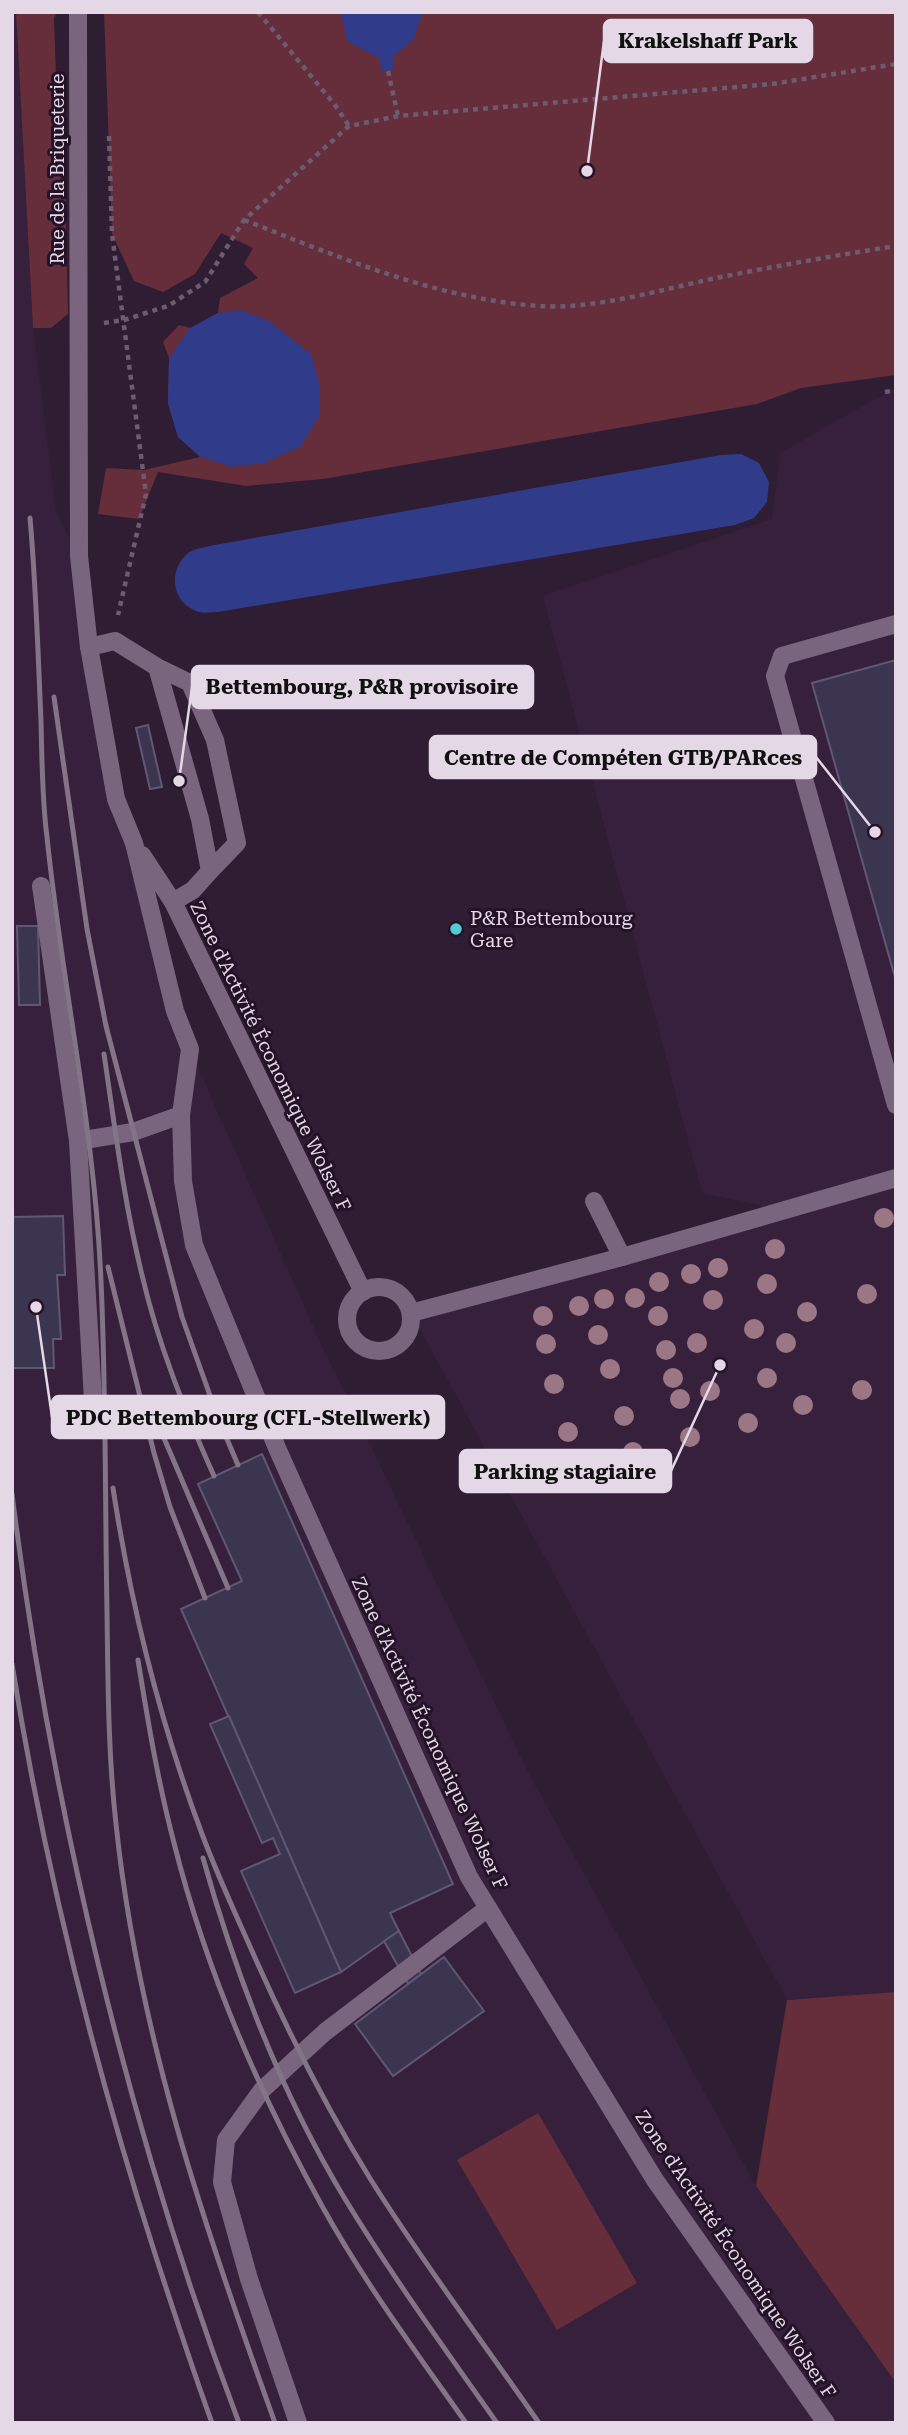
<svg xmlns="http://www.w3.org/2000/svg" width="908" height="2435" font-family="'Roboto Serif',serif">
<rect width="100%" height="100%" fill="#2e1d33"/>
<g fill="#37203c">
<path d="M12 12H16L33 328 56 512 79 556 116 799 190 1050 318 1337 528 1772 756 2186 896 2383V2423H12Z"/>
<path d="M896 387V1992L787 2000 411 1313 781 1210 702 1193 543 596 772 519 780 453Z"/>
</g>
<g fill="#662d3a">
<path d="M16 12H57L54 18 56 75 63 89 68 314 51 328H33Z"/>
<path d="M104 12H896V375L801 388 757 404 323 479 246 486 158 472 139 519 98 514 106 468 144 470 200 457 178 437 168 403 169 358 163 342 179 325 191 328 218 313 220 298 258 278 244 264 253 248 221 233 195 274 163 292 134 281 112 234Z"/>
<path d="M896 1992V2383L756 2186 787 2000Z"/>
<path d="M538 2113 637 2283 557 2330 457 2160Z"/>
</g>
<g fill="#303c89">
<path d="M341 12H423L413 40 394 56V70L382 71 379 58 347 41Z"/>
<path d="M241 310 269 321 311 354 320 386V415L300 447 264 463 232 467 201 457 178 437 168 403 169 358 190 328 218 313Z"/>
<path d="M741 454 759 463 769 482 767 502 754 518 735 525 218 612C211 612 202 614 196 611 171 601 168 570 188 553 194 549 202 548 209 546L721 455Z"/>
</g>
<g fill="#3c3550" stroke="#5f5875" stroke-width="2">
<path d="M896 660V981L812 683Z"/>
<path d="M148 725 162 787 150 789 136 728Z"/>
<path d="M17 926H38L40 1005H19Z"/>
<path d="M63 1216 65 1275H57L61 1339H53L54 1368H12V1217Z"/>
<path d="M262 1454 453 1884 390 1913 399 1931 341 1972 181 1609 242 1581 198 1484Z"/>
<path d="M229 1716 341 1972 295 1993 241 1871 280 1854 273 1838 262 1843 210 1724Z"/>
<path d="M399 1931 421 1974 408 1984 384 1941Z"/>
<path d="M444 1957 484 2011 393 2076 355 2024Z"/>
</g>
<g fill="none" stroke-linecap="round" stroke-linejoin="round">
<g stroke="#6c5c70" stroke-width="4.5" stroke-dasharray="5 5" stroke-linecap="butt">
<path d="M258 12 335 105 349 126"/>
<path d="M388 71 398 116"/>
<path d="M109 136 112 234 146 494 118 615"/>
<path d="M244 220C339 257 436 299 539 306 590 310 657 291 707 280 770 267 832 256 896 246"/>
<path d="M104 323 124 320 168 306 205 282 244 220 349 126 398 116 772 84 896 64"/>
<path d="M885 392 896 390"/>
</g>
<g stroke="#7a657f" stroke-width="18">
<path d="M78 12 79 556 89 647 116 799 134 843 175 1011 190 1049 181 1115 133 1132 78 1141"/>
<path d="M896 624 782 656 775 676 896 1105"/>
<path d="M89 647 115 641 157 667 190 683 215 740 237 843 210 871 200 819 157 667"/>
<path d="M142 855 173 902 363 1292"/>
<path d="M41 886 78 1141 94 1417"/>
<path d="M173 902 193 890 210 871"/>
<path d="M181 1115 183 1181 194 1245 277 1448 469 1877 655 2180 826 2423"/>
<path d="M594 1201 622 1257"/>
<circle cx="379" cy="1319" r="32"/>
<path d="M411 1313 622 1257 896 1178"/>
<path d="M298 2423 249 2279 222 2182 226 2140 262 2090 325 2032 488 1908"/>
</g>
<g stroke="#837487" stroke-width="5">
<path d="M30 518C36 585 38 653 41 721 42 760 42 799 47 837 62 985 95 1132 101 1281 106 1390 105 1501 107 1611 108 1682 108 1753 116 1824 138 2033 204 2226 275 2423"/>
<path d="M54 697 87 929 106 1026 182 1317 218 1418 238 1465"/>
<path d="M104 1054C115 1128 124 1202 142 1275 158 1344 185 1411 214 1476"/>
<path d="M108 1267 154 1453 170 1507 205 1598"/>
<path d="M149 1403 228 1588"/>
<path d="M113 1488C131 1606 160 1722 202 1834 218 1877 238 1919 256 1960 290 2036 327 2109 371 2180 423 2263 483 2342 539 2423"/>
<path d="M12 1494C51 1805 128 2130 239 2423"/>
<path d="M138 1660C148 1722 158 1782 174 1843 206 1970 258 2091 322 2206 364 2282 416 2352 466 2423"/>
<path d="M12 1664C44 1864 94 2064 156 2257 174 2312 192 2368 212 2423"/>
<path d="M203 1858C236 1976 281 2093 345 2199 392 2276 445 2349 497 2423"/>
</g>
</g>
<g fill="#9b7684">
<circle cx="884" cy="1218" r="10"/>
<circle cx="775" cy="1249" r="10"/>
<circle cx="718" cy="1268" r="10"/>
<circle cx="691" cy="1274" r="10"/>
<circle cx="659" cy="1282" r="10"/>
<circle cx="767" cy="1284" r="10"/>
<circle cx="867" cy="1294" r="10"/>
<circle cx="635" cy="1298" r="10"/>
<circle cx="604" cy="1299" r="10"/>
<circle cx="713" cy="1300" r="10"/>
<circle cx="579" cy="1306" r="10"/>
<circle cx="807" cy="1312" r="10"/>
<circle cx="543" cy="1316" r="10"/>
<circle cx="658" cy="1316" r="10"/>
<circle cx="754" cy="1329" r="10"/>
<circle cx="598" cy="1335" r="10"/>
<circle cx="697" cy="1343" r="10"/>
<circle cx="786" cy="1343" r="10"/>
<circle cx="546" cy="1344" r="10"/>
<circle cx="666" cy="1350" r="10"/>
<circle cx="610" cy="1369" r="10"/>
<circle cx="673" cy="1378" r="10"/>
<circle cx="767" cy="1378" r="10"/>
<circle cx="554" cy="1384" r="10"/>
<circle cx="862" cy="1390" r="10"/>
<circle cx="710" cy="1391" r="10"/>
<circle cx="680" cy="1399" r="10"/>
<circle cx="803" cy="1405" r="10"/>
<circle cx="624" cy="1416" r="10"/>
<circle cx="748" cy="1423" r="10"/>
<circle cx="568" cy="1432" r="10"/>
<circle cx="690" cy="1437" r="10"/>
<circle cx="633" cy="1452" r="10"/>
</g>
<circle fill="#51ccd4" stroke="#241328" stroke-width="2.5" cx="456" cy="929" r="7"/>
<g text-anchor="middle" stroke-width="6" stroke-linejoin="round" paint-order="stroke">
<g font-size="19" fill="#e4d8e6" stroke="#241328">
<text transform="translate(57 169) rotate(-90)" y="7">Rue de la Briqueterie</text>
<text transform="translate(271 1056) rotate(64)" y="7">Zone d'Activité Économique Wolser F</text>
<text transform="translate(430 1733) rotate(65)" y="7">Zone d'Activité Économique Wolser F</text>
<text transform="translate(736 2254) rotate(56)" y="7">Zone d'Activité Économique Wolser F</text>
</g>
<g font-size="19" fill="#e4d8e6" stroke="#241328" text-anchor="start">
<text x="470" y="925">P&amp;R Bettembourg<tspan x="470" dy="22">Gare</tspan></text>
</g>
</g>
<path fill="none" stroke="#e4d8e6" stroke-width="2.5" d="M587 171L604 41M179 781L192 687M875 832L816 757M36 1307L52 1417M720 1365L671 1471"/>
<g fill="#e4d8e6" stroke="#241328" stroke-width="2.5">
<circle cx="587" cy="171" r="7"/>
<circle cx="179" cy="781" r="7"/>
<circle cx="875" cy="832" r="7"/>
<circle cx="36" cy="1307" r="7"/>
<circle cx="720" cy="1365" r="7"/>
</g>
<g fill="#e4d8e6" stroke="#e4d8e6" stroke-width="2.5">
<rect x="604" y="20" width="208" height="42" rx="7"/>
<rect x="192" y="666" width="341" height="42" rx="7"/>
<rect x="430" y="736" width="386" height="42" rx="7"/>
<rect x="52" y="1396" width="392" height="42" rx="7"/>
<rect x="460" y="1450" width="211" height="42" rx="7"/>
</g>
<g font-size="21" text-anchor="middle" font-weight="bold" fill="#111">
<text x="708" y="48">Krakelshaff Park</text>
<text x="362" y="694">Bettembourg, P&amp;R provisoire</text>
<text x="623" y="765">Centre de Compéten GTB/PARces</text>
<text x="248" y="1425">PDC Bettembourg (CFL-Stellwerk)</text>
<text x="565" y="1479">Parking stagiaire</text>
</g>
<rect width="908" height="2435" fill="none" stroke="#e4d8e6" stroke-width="28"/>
</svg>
